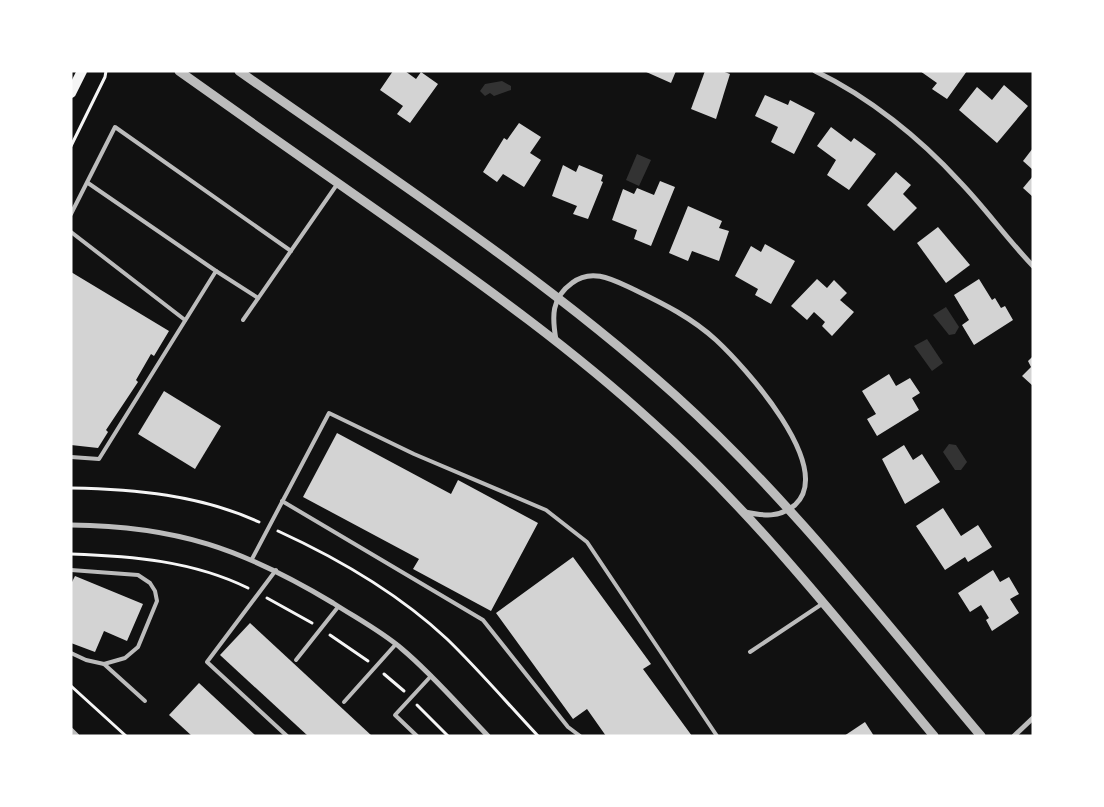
<svg xmlns="http://www.w3.org/2000/svg" width="1104" height="807" font-family="'Noto Sans',sans-serif">
<rect width="100%" height="100%" fill="#111"/>
<g fill="#333">
<path d="M502 81 511 86V90L494 96 490 93 485 96 480 91 485 84Z"/>
<path d="M637 154 651 160 639 186 626 180Z"/>
<path d="M946 307 959 327 955 334 949 335 933 315Z"/>
<path d="M927 339 943 363 932 371 914 346Z"/>
<path d="M949 444 956 445 967 462 961 470H955L943 452Z"/>
</g>
<g fill="#d3d3d3">
<path d="M393 71H405L416 79 421 72 438 84 410 123 397 114 403 106 380 90Z"/>
<path d="M644 71H676L671 83Z"/>
<path d="M705 71H722L730 74 716 119 691 109Z"/>
<path d="M920 71H967L947 99 932 89 937 83Z"/>
<path d="M1004 85 1028 106 997 143 959 110 977 87 992 100Z"/>
<path d="M765 95 788 105 790 100 815 113 794 154 771 142 778 127 755 116Z"/>
<path d="M519 123 541 137 530 153 541 160 524 187 503 174 497 182 483 172 504 138 507 140Z"/>
<path d="M831 127 851 142 854 138 876 154 849 190 827 175 836 160 817 146Z"/>
<path d="M1033 148V170L1023 161Z"/>
<path d="M563 165 576 172 579 165 603 175 601 181 603 182 588 219 573 214 577 206 552 196Z"/>
<path d="M896 172 911 185 903 194 917 208 894 231 867 205Z"/>
<path d="M1033 176V197L1023 188Z"/>
<path d="M660 181 675 187 651 246 634 239 637 230 612 220 623 189 634 194 637 188 654 195Z"/>
<path d="M688 206 722 221 719 228 729 231 719 261 692 251 688 261 669 253Z"/>
<path d="M938 227 970 265 946 283 917 243Z"/>
<path d="M765 244 795 261 771 304 755 295 758 289 735 276 751 246 761 252Z"/>
<path d="M71 272 169 331 154 356 151 354 136 380 138 382 106 430 108 432 98 448 71 445Z"/>
<path d="M817 279 827 288 834 280 847 293 840 300 854 312 832 336 822 326 825 322 814 312 807 320 791 306Z"/>
<path d="M979 279 992 300 995 298 1001 308 1005 306 1013 320 974 345 962 325 969 320 954 295Z"/>
<path d="M1033 356V386L1022 376 1031 367 1028 361Z"/>
<path d="M889 374 896 386 910 378 920 393 912 398 919 410 877 436 867 419 876 414 862 391Z"/>
<path d="M164 391 221 426 195 469 138 434Z"/>
<path d="M337 433 451 494 458 480 538 523 491 611 413 569 419 559 303 497Z"/>
<path d="M904 445 913 460 922 454 940 482 905 504 882 459Z"/>
<path d="M943 508 961 536 978 525 992 547 968 562 965 557 945 570 916 526Z"/>
<path d="M573 557 651 664 643 669 692 736H606L587 709 573 719 496 613Z"/>
<path d="M993 570 1000 582 1009 577 1019 594 1010 599 1019 613 992 631 986 620 989 618 981 605 970 612 958 593Z"/>
<path d="M75 576 143 604 127 641 104 631 95 652 71 643V584Z"/>
<path d="M250 623 372 736H308L220 655Z"/>
<path d="M199 683 256 736H192L169 715Z"/>
<path d="M865 722 874 736H844Z"/>
</g>
<g fill="none" stroke-linecap="round" stroke-linejoin="round">
<g stroke="#f5f5f5" stroke-width="3">
<path d="M71 146 105 77 106 71"/>
<path d="M71 488C135 489 200 495 259 522"/>
<path d="M278 531C337 558 399 594 447 639 479 670 508 704 538 736"/>
<path d="M71 554C132 556 193 561 248 588"/>
<path d="M267 598 312 623"/>
<path d="M330 635 368 661"/>
<path d="M384 674 404 691"/>
<path d="M71 686 126 736"/>
<path d="M417 705 448 736"/>
</g>
<g stroke="#bcbcbc" stroke-width="4">
<path d="M88 183 216 271"/>
<path d="M71 214 115 127 291 251"/>
<path d="M71 232 185 320"/>
<path d="M243 320 338 183"/>
<path d="M71 457 99 459 216 271 258 298"/>
<path d="M282 501 483 620 568 727 580 736"/>
<path d="M252 559 329 413 414 454 546 510 587 542 717 736"/>
<path d="M71 570 138 575 150 583 155 591 157 601 138 647 125 658 104 664 86 660 71 653"/>
<path d="M276 570 207 662 287 736"/>
<path d="M750 652 822 604"/>
<path d="M296 660 338 607"/>
<path d="M104 664 145 701"/>
<path d="M344 702 396 644"/>
<path d="M417 736 395 715 431 676"/>
</g>
<g stroke="#bcbcbc" stroke-width="5">
<path d="M815 71C869 97 920 138 960 182 986 209 1007 239 1033 266"/>
<path d="M556 340C552 317 551 298 572 283 593 267 615 281 635 290 664 304 692 318 716 340 744 366 836 467 795 505 779 518 764 516 745 512"/>
<path d="M71 525C177 526 243 549 333 603 356 618 381 631 402 649 433 675 460 707 488 736"/>
<path d="M71 730 77 736"/>
<path d="M1014 736 1033 718"/>
</g>
<g stroke="#bcbcbc" stroke-width="9">
<path d="M179 71C252 123 326 175 399 226 487 288 573 350 652 422 757 516 844 628 934 736"/>
<path d="M239 71C387 175 540 274 675 395 788 497 883 620 981 736"/>
</g>
<path stroke="#f5f5f5" stroke-width="10" d="M71 93 82 71"/>
</g>
<rect width="1104" height="807" fill="none" stroke="#ffffff" stroke-width="145"/>
</svg>
